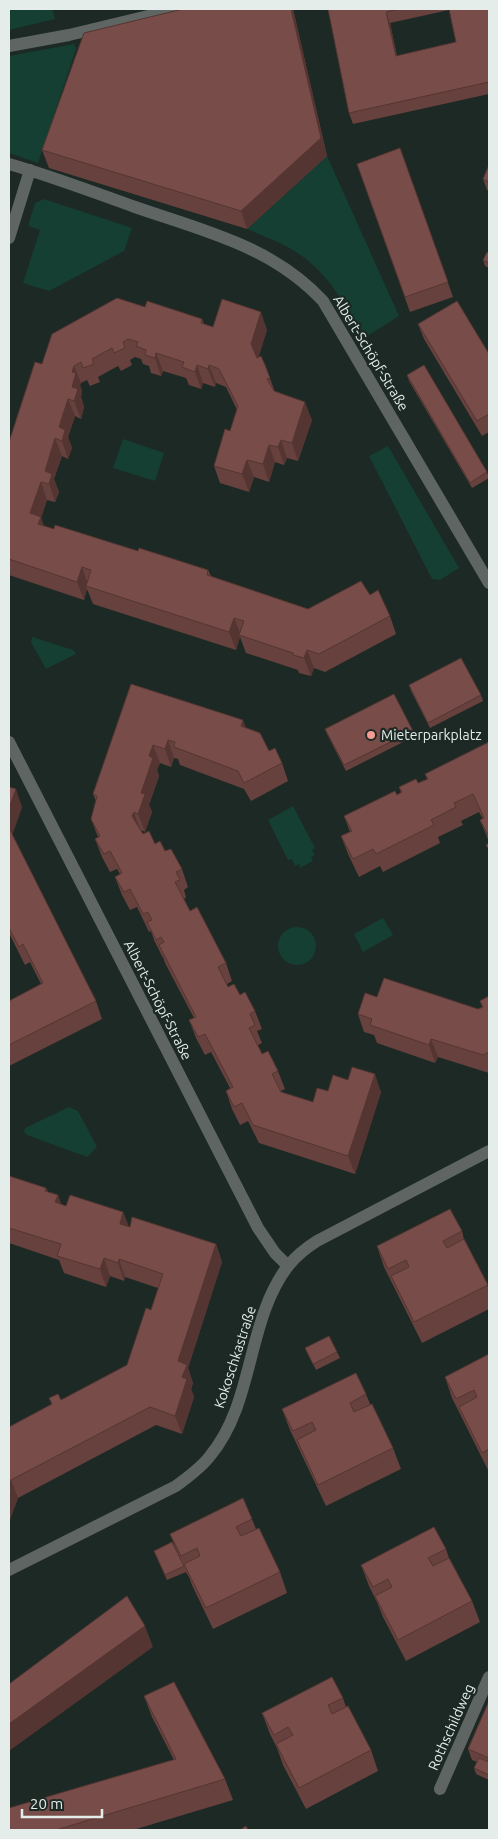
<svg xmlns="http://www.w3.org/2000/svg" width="498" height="1839" font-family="Ubuntu,sans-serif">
<rect width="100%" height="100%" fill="#1c2924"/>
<g fill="#153f33">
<path d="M9 9H52L55 19 9 30Z"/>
<path d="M74 44 76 49 38 163 9 153V56Z"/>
<path d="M327 156 399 316 364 338C346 306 328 272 296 252 281 242 263 236 247 229Z"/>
<path d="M44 199 132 228 124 251 49 291 23 283 40 230 28 226 35 203Z"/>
<path d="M123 439 164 453 155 481 113 468Z"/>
<path d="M388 446 459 568 440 580 432 579 369 456Z"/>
<path d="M32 637 73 650 76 654 46 669 31 642Z"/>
<path d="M293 806 315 848 312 850 315 855 311 857 313 861 300 868 299 864 295 866 292 859 288 860 268 820Z"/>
<path d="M383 918 393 935 363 952 354 934Z"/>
<circle cx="297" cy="946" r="19"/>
<path d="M69 1107 78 1111 97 1147 87 1157 27 1135 24 1132 25 1128Z"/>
</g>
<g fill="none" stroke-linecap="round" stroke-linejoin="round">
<g stroke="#5f6563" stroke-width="12">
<path d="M9 46 69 35 177 9"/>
<path d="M9 164C51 176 93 192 135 207 204 231 272 246 323 301L489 583"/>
<path d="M9 238 30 170"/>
<path d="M9 742 258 1228 275 1253 288 1266"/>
<path d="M9 1570 176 1486C188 1477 201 1468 210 1456 255 1402 246 1321 288 1266 296 1256 306 1248 317 1241L489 1151"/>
<path d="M440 1789 489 1677"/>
</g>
</g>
<g fill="#67413e" fill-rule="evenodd">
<path d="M183 9H293L327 156 247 229 49 168 42 150Z"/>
<path d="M328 9H489V94L353 124 349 113ZM449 10 456 42 397 56 390 23Z"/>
<path d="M400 148 453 297 410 312 357 164Z"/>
<path d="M489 165V191L487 190 483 179Z"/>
<path d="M489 253V268L485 266 483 260Z"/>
<path d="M145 307 202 319 204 324 213 327 267 330 258 358 265 365 275 392 312 420 298 461 287 458 284 465 275 462 269 482 254 477 249 492 220 483 214 466 230 431 237 410 226 387 216 383 215 387 203 383 201 389 189 385 186 378 163 371 161 376 151 373 149 366 143 364 141 359 135 357 130 360 132 365 121 371 118 366 98 377 100 382 90 386 87 380 81 383 80 385 82 391 81 397 84 407 81 419 75 416 68 437 72 448 68 459 62 456 54 479 59 492 55 502 47 500 41 518 44 526 54 529 208 570 211 576 308 609 370 595 390 616 396 634 325 672 314 668 311 676 299 673 298 670 246 653 240 637 236 650 93 604 87 589 84 600 9 575V442L42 364Z"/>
<path d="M418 324 489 354V432L482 436 424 339Z"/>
<path d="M407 375 487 472 489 478 472 488 409 381Z"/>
<path d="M131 684 246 728 282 763 288 781 251 801 244 789 180 765 178 759 174 758 171 767 160 763 157 770 159 776 149 805 152 812 145 832 141 830 143 834 165 851 182 869 188 887 184 890 186 897 184 899 190 911 226 963 232 981 227 984 228 987 240 995 255 1011 262 1029 257 1031 262 1043 258 1045 262 1054 278 1071 285 1089 281 1091V1092L313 1102 328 1091 381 1092 355 1174 259 1143 248 1121 240 1125 232 1109 226 1091 230 1088 211 1052 205 1055 196 1038 189 1020 194 1018 165 963 163 957V958L154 940 151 931 149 932 137 907 130 910 122 895 115 877 120 874 117 869 110 872 102 857 95 839 98 837 91 819 96 801 93 794Z"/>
<path d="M409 685 481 695 483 701 430 728 411 691Z"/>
<path d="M325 729 413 731 415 736 346 771 327 734Z"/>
<path d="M489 742V842L480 820 483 819 479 812 461 821 463 825 438 837 440 843 383 872 380 866 359 877 348 854 341 836 350 832 344 816 401 793 399 787 418 783 427 779 425 774Z"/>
<path d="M9 787 22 807 12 835 96 1001 102 1019 9 1066V1001L41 984 30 962 25 965 9 933Z"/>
<path d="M489 996V1073L438 1057 435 1063 377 1043 374 1035 364 1032 358 1014 377 997 478 1009 482 1007 480 1001Z"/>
<path d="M9 1176 46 1188 48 1192 58 1195 61 1204 66 1206 123 1212 129 1227 216 1244 222 1262 188 1368 193 1383 191 1389 194 1397 182 1434 156 1425 18 1498 9 1522V1427L52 1404 49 1398 61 1400 127 1365 151 1310 158 1288 125 1277 124 1281 110 1276 106 1287 64 1273 59 1260 9 1243Z"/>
<path d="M462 1231 464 1239 489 1289V1309L422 1343 384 1267 377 1246Z"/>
<path d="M305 1348 337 1352 340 1358 316 1370Z"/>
<path d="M489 1354V1472L452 1398 445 1377Z"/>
<path d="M366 1394 370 1404 393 1448 401 1469 326 1506 290 1430 282 1409Z"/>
<path d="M252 1519 256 1529 280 1572 287 1593 213 1629 192 1585 189 1577 185 1571 186 1572 167 1580 154 1551 176 1550 170 1534Z"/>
<path d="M446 1549 449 1558 472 1601 480 1622 406 1661 383 1617 377 1602 369 1586 361 1565Z"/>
<path d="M144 1696 225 1779 233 1800 133 1830H9L174 1760 152 1717Z"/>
<path d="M343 1698 346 1707 371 1750 378 1771 306 1809 283 1765 277 1748 270 1734 262 1713Z"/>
<path d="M489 1701V1780L476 1774 474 1768 477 1762 472 1760 468 1749Z"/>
</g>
<g fill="#543532">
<path d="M291 9H293L327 156 247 229 241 211Z"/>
<path d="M386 12 390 23 399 67 396 56Z"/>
<path d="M261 312 267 330 257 362 251 344Z"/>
<path d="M156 353 163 371 161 376 155 358Z"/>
<path d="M197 365 203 383 201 389 195 372Z"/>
<path d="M209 365 216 383 215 387 208 369Z"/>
<path d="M74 366 81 383 80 385 82 391 81 397 84 407 81 419 74 401 72 387V372Z"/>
<path d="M68 399 75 416 68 437 72 448 68 459 62 441 59 427Z"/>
<path d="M305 402 312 420 298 461 292 443Z"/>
<path d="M55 438 62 456 54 479 59 492 55 502 45 471Z"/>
<path d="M281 440 287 458 284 465 278 447Z"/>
<path d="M269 445 275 462 269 482 263 464Z"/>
<path d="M247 460 254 477 249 492 242 474Z"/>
<path d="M41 482 47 500 41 518 47 535 30 513Z"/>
<path d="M82 567 88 585 86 586 87 589 84 600 77 582Z"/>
<path d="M234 618 241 635H239L240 637 236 650 229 632Z"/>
<path d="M307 650 314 668 311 676 304 658Z"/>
<path d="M243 720 250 738 241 726Z"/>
<path d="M168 740 174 758 171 767 165 749Z"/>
<path d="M153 745 160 763 157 770 159 776 149 805 152 812 145 832 138 814 141 793 149 756Z"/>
<path d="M16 789 22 807 11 838 9 831V808Z"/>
<path d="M134 812 140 830 132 816Z"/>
<path d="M431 1039 438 1057 435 1063 429 1045Z"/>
<path d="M375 1074 381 1092 355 1174 348 1156Z"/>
<path d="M58 1195 64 1213 55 1202Z"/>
<path d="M123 1212 130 1230 120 1224Z"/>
<path d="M216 1244 222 1262 188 1368 193 1383 191 1389 194 1397 182 1434 175 1416 178 1361Z"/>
<path d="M104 1258 110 1276 106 1287 100 1269Z"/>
<path d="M119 1259 125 1277 124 1281 118 1263Z"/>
<path d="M11 1480 18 1498 9 1522V1487Z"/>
<path d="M145 1626 153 1647 9 1751V1724Z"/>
</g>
<g fill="#784c48" stroke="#543532">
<path d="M183 9H291L321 138 241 211 42 150 84 33Z"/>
<path d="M328 9H399L386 12 396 56 456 42 449 9H489V82L349 113Z"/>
<path d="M400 148 448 282 405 297 357 164Z"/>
<path d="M489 165V182L483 179Z"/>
<path d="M487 252 489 253V263L483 260Z"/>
<path d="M117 298 145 307 147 301 202 319 201 323 213 327 222 299 261 312 251 344 257 358 261 356 265 365 270 378 267 379 274 391 305 402 292 443 281 440 278 447 269 445 263 464 247 460 242 474 214 466 225 429 230 431 238 406 219 369 209 365 208 369 197 365 195 372 182 367 184 362 156 353 155 358 145 355 146 350 136 346 138 342 128 339 123 342 125 348 114 353 112 348 92 359 94 364 83 368 81 362 74 366 72 372 76 373 72 387 78 389 74 401 68 399 59 427 65 430 62 441 55 438 45 471 52 474 49 484 41 482 30 513 41 517 38 524 54 529 55 525 138 551 139 548 208 570 207 575 308 609 361 581 370 595 378 590 390 616 319 654 307 650 304 658 293 655V653L239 635 244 621 234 618 229 632 86 586 91 570 82 567 77 582 9 559V442L35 362 42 364 52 334Z"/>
<path d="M457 301 489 354V414L477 421 418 324Z"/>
<path d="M424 365 487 472 470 483 407 375Z"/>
<path d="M461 658 481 695 428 723 409 685Z"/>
<path d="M131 684 243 720 241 726 260 733 269 751 275 748 282 763 244 783 238 771 174 747 175 742 168 740 165 749 153 745 149 756 153 758 141 793 145 794 138 814 134 812 132 816 143 834 149 831 155 844 160 841 165 851 171 849 182 869 176 872 180 880 175 882 190 911 197 907 226 963 218 967 228 987 234 984 240 995 245 992 255 1011 250 1014 255 1025 249 1028 262 1054 268 1051 278 1071 272 1074 281 1092 313 1102 317 1088 328 1091 333 1075 348 1080 352 1067 375 1074 348 1156 253 1125 242 1103 234 1107 226 1091 233 1087 205 1034 198 1037 189 1020 196 1017 159 945 164 942 161 937 156 940 147 922 152 920 148 912 143 914 130 889 124 892 115 877 122 873 110 851 104 854 95 839 100 836 91 819 97 796 93 794Z"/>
<path d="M394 694 413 731 344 765 325 729Z"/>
<path d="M489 742V837L480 820 484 818 473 794 454 803 456 807 431 820 434 825 376 854 373 849 353 859 341 836 352 831 344 816 395 791 397 795 402 792 399 787 416 779 418 783 428 779 425 774Z"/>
<path d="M9 787 16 789 9 808Z"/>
<path d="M9 828 96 1001 9 1045V1001L43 983 23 944 19 947 9 928Z"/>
<path d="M489 843V850L486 845Z"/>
<path d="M384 978 478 1009 483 1007 480 1001 489 996V1052L483 1055 431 1039 429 1045 370 1025 372 1019 358 1014 365 993 377 997Z"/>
<path d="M9 1176 46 1188 45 1191 58 1195 55 1202 66 1206 70 1195 123 1212 120 1224 130 1227 132 1217 216 1244 178 1361 187 1365 182 1377 187 1379 175 1416 150 1407 11 1480 9 1487V1427L52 1404 49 1398 58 1394 61 1400 127 1365 146 1308 151 1310 163 1274 119 1259 118 1263 104 1258 100 1269 57 1256 61 1244 9 1228Z"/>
<path d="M450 1209 462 1231 443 1241 447 1248 464 1239 488 1285 414 1322 391 1276 409 1267 406 1260 388 1269 377 1246Z"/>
<path d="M329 1336 337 1352 313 1364 305 1348Z"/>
<path d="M489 1354V1449L482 1453 459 1407 477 1397 474 1390 456 1399 445 1377Z"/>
<path d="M356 1373 366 1394 350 1403 354 1412 372 1404 393 1448 318 1485 297 1440 316 1430 312 1422 293 1431 282 1409Z"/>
<path d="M243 1498 252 1519 236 1527 241 1536 259 1528 280 1572 206 1608 184 1564 200 1556 197 1548 181 1556 170 1534Z"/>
<path d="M434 1527 446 1549 428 1558 433 1566 449 1558 472 1601 398 1640 375 1596 392 1587 388 1579 373 1587 361 1565Z"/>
<path d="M172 1542 184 1566 165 1575 154 1551Z"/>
<path d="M127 1596 145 1626 9 1724V1684Z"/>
<path d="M332 1677 343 1698 328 1705 332 1714 348 1706 371 1750 299 1788 276 1744 293 1735 288 1727 274 1735 262 1713Z"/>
<path d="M174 1682 225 1779 56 1830H9V1808L176 1759 144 1696Z"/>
<path d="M489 1701V1758L468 1749Z"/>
<path d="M479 1758 489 1762V1775L474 1768Z"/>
<path d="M246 1826 248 1830H240Z"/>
</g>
<circle fill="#f59c94" stroke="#1c2924" stroke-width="2" cx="371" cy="735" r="5"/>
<g text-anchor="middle" stroke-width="4.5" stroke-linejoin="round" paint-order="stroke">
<g font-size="14" fill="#e4edea" stroke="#1c2924">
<text transform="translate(371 353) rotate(59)" y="5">Albert-Schöpf-Straße</text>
<text transform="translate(158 1000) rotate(63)" y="5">Albert-Schöpf-Straße</text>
<text transform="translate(235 1357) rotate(-72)" y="5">Kokoschkastraße</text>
<text transform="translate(451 1727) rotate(-66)" y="5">Rothschildweg</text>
</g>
<g font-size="14" fill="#e4edea" stroke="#1c2924" text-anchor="start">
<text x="381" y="740">Mieterparkplatz</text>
</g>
</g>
<rect width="498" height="1839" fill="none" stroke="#e4edea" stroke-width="20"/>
<path d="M22 1809v8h80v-8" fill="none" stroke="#e4edea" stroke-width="2.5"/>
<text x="30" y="1809" font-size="15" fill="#e4edea" stroke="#1c2924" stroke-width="4" paint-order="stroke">20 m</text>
</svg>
